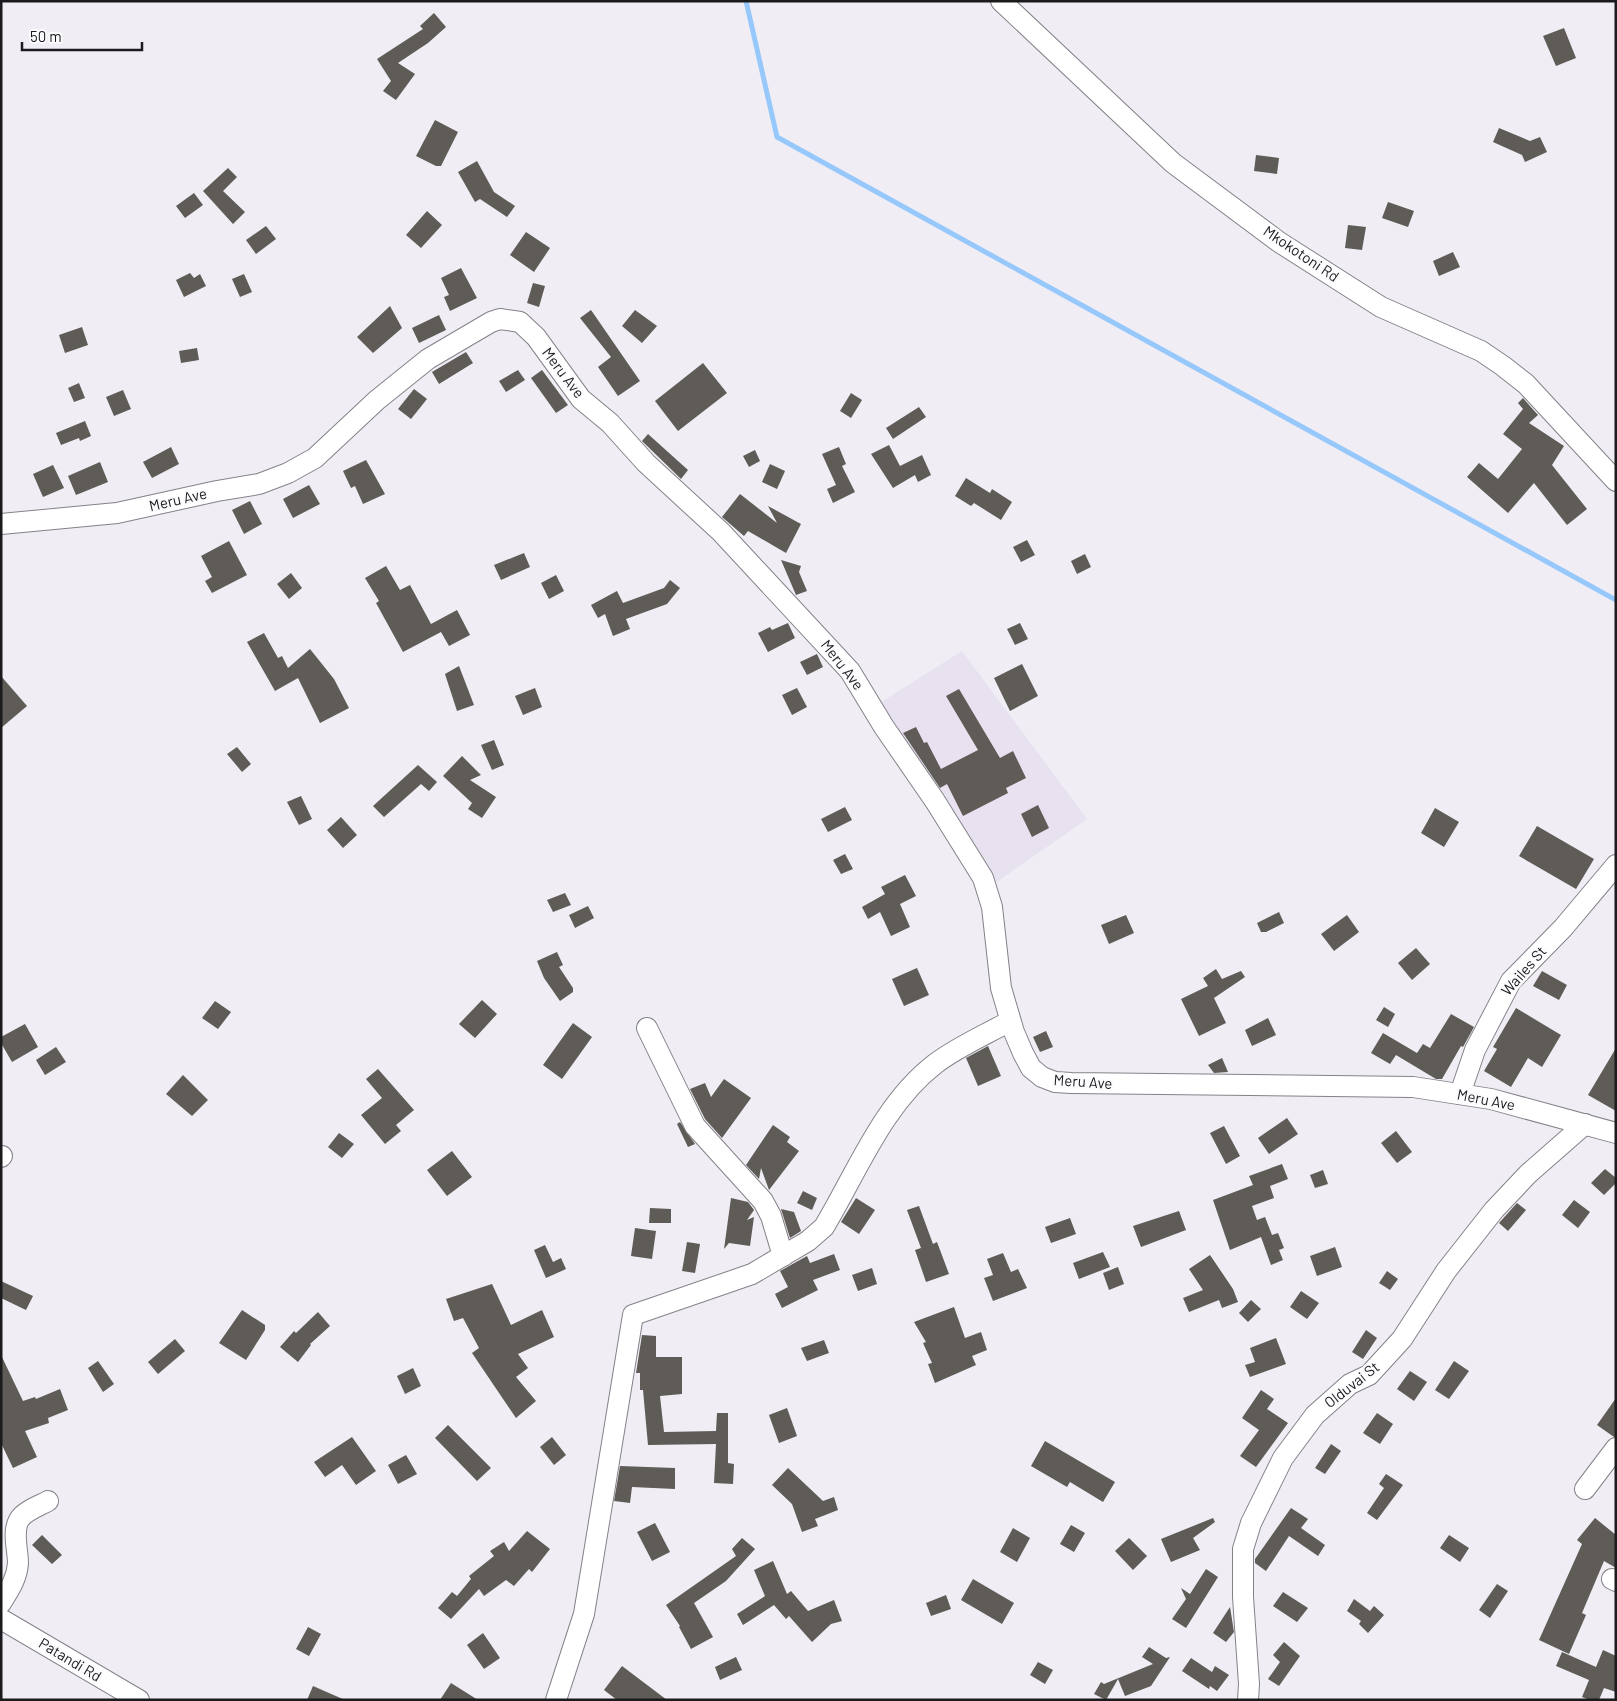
<svg xmlns="http://www.w3.org/2000/svg" width="1617" height="1701" font-family="Barlow,sans-serif">
<rect width="100%" height="100%" fill="#f0edf5"/>
<path fill="#e7e1f0" d="M962 651 1087 819 995 883 880 703Z"/>
<g fill="none" stroke-linecap="round" stroke-linejoin="round">
<path stroke="#97c8fb" stroke-width="5" d="M746 1 777 137 1616 600"/>
</g>
<g fill="#5f5b56">
<path d="M434 13 446 27 428 43 398 63 415 74 396 100 383 91 391 81 377 59 423 29 420 26Z"/>
<path d="M1564 28 1576 58 1556 66 1543 36Z"/>
<path d="M435 120 458 132 441 166H436L416 156Z"/>
<path d="M1499 128 1530 141 1540 137 1547 152 1525 162 1522 155 1493 142Z"/>
<path d="M1256 155 1279 158 1277 174 1254 171Z"/>
<path d="M477 161 494 192 515 206 507 217 480 199 475 202 458 172Z"/>
<path d="M228 168 237 177 223 191 245 212 233 224 203 191Z"/>
<path d="M194 193 203 205 185 218 176 206Z"/>
<path d="M1388 202 1414 211 1408 227 1382 218Z"/>
<path d="M427 211 442 225 421 248 406 235Z"/>
<path d="M1348 225 1366 227 1362 250 1345 248Z"/>
<path d="M266 226 276 239 256 254 246 240Z"/>
<path d="M526 232 550 248 534 272 510 255Z"/>
<path d="M1453 252 1460 267 1439 276 1433 261Z"/>
<path d="M461 268 477 298 450 311 444 297 449 295 441 278Z"/>
<path d="M190 273 194 278 200 274 206 286 184 297 176 280Z"/>
<path d="M244 274 252 292 240 297 232 279Z"/>
<path d="M533 283 545 286 539 307 527 303Z"/>
<path d="M390 306 402 328 373 353 357 337Z"/>
<path d="M591 310 640 381 618 396 598 367 611 357 580 318Z"/>
<path d="M635 310 657 326 642 343 622 326Z"/>
<path d="M439 315 446 330 419 343 412 328Z"/>
<path d="M82 327 88 345 65 353 59 335Z"/>
<path d="M197 348 199 360 181 363 179 351Z"/>
<path d="M466 352 473 363 439 384 432 372Z"/>
<path d="M703 363 727 393 678 431 655 401Z"/>
<path d="M518 370 525 380 506 392 499 381Z"/>
<path d="M542 370 568 405 556 413 531 378Z"/>
<path d="M79 383 85 398 74 402 68 388Z"/>
<path d="M414 389 427 399 411 419 398 409Z"/>
<path d="M123 390 131 409 114 416 106 397Z"/>
<path d="M851 393 862 400 851 418 840 411Z"/>
<path d="M1523 398 1538 415 1529 423 1564 446 1552 465 1587 509 1567 525 1534 483 1508 513 1467 477 1479 463 1498 479 1522 449 1503 434 1523 409 1518 403Z"/>
<path d="M919 407 926 417 893 439 886 428Z"/>
<path d="M85 421 91 436 80 441 79 438 61 445 56 433Z"/>
<path d="M648 434 688 470 681 479 642 441Z"/>
<path d="M889 445 900 466 922 455 931 475 918 482 915 475 893 488 871 454Z"/>
<path d="M171 447 179 464 152 478 143 462Z"/>
<path d="M839 447 846 464 842 466 855 492 833 503 827 489 836 485 822 454Z"/>
<path d="M755 450 760 461 749 467 743 456Z"/>
<path d="M366 460 385 494 363 504 355 486 351 488 343 471Z"/>
<path d="M100 462 108 482 76 495 68 476Z"/>
<path d="M770 464 785 471 777 489 762 482Z"/>
<path d="M53 465 64 488 43 497 33 474Z"/>
<path d="M966 478 990 493 992 489 1012 502 1001 520 974 503 971 506 955 496Z"/>
<path d="M309 485 320 504 293 518 283 499Z"/>
<path d="M740 494 777 523 768 506 801 524 786 553 748 531 744 536 722 517Z"/>
<path d="M250 501 262 524 244 534 232 510Z"/>
<path d="M1027 540 1035 555 1021 562 1013 547Z"/>
<path d="M229 541 247 575 212 593 205 581 212 577 201 556Z"/>
<path d="M524 553 530 567 501 580 494 565Z"/>
<path d="M1085 554 1091 567 1077 574 1071 561Z"/>
<path d="M781 560 801 566 799 572 807 591 796 595Z"/>
<path d="M386 566 400 590 410 585 431 624 457 610 470 635 449 646 441 632 403 652 376 603 379 601 365 578Z"/>
<path d="M291 573 302 588 289 599 277 584Z"/>
<path d="M556 575 564 591 549 599 541 583Z"/>
<path d="M670 580 680 588 667 604 626 619 630 629 613 636 605 614 598 618 591 605 617 591 623 603 664 588Z"/>
<path d="M788 623 795 638 768 652 758 633 770 627 772 630Z"/>
<path d="M1020 623 1028 639 1015 645 1007 629Z"/>
<path d="M264 633 278 658 282 656 288 668 310 649 334 679 349 708 320 723 298 678 275 691 247 642Z"/>
<path d="M817 654 823 667 807 675 800 662Z"/>
<path d="M1022 664 1038 696 1010 711 994 678Z"/>
<path d="M459 666 474 705 457 711 445 674Z"/>
<path d="M1 676 27 706 1 728Z"/>
<path d="M535 688 542 707 523 715 515 696Z"/>
<path d="M797 688 807 707 792 715 782 695Z"/>
<path d="M959 689 1000 758 1013 751 1026 778 1006 788 1008 793 963 816 947 784 940 788 903 733 916 727 924 743 927 742 941 769 978 750 946 696Z"/>
<path d="M494 740 504 765 492 770 481 745Z"/>
<path d="M237 747 251 764 242 772 227 754Z"/>
<path d="M462 756 481 775 470 780 496 797 482 818 468 809 472 803 443 776Z"/>
<path d="M418 765 437 782 429 791 421 784 384 817 373 806Z"/>
<path d="M301 796 312 819 299 825 287 802Z"/>
<path d="M1038 805 1049 828 1032 837 1021 814Z"/>
<path d="M845 807 852 820 828 832 821 819Z"/>
<path d="M1435 808 1459 822 1444 847 1421 833Z"/>
<path d="M341 817 357 835 343 848 327 830Z"/>
<path d="M1537 826 1594 859 1576 889 1519 856Z"/>
<path d="M845 854 853 869 841 874 833 860Z"/>
<path d="M905 875 916 896 900 904 910 927 891 936 880 912 868 919 862 907 885 894 881 887Z"/>
<path d="M565 893 571 905 553 912 547 900Z"/>
<path d="M588 906 594 918 575 928 569 915Z"/>
<path d="M1279 912 1284 923 1266 932H1261L1257 923Z"/>
<path d="M1126 915 1134 933 1109 944 1101 925Z"/>
<path d="M1347 915 1359 932 1334 951 1321 934Z"/>
<path d="M1416 948 1430 964 1412 980 1398 963Z"/>
<path d="M557 952 563 965 559 967 573 988V992L560 1001 544 978 537 961Z"/>
<path d="M917 968 929 995 904 1006 892 979Z"/>
<path d="M1216 969 1222 979 1241 971 1245 977 1214 998 1226 1023 1199 1036 1181 999 1208 986 1203 978Z"/>
<path d="M1542 971 1567 985 1559 1000 1533 986Z"/>
<path d="M482 1000 497 1014 475 1038 459 1024Z"/>
<path d="M215 1001 231 1012 218 1029 202 1018Z"/>
<path d="M1384 1007 1395 1014 1388 1027 1376 1020Z"/>
<path d="M1516 1008 1561 1035 1542 1067 1528 1058 1511 1087 1484 1071 1497 1049 1493 1047Z"/>
<path d="M1451 1014 1474 1027 1463 1047 1461 1046 1442 1079H1436L1396 1055 1390 1064 1371 1053 1383 1033 1417 1053 1423 1044 1430 1048Z"/>
<path d="M1268 1018 1276 1035 1252 1046 1245 1030Z"/>
<path d="M573 1023 592 1037 562 1079 543 1065Z"/>
<path d="M25 1024 38 1047 12 1062 1 1043V1037Z"/>
<path d="M1046 1031 1053 1047 1040 1052 1033 1037Z"/>
<path d="M988 1046 1001 1076 978 1086 966 1058Z"/>
<path d="M56 1047 66 1062 45 1075 36 1060Z"/>
<path d="M1616 1048V1111L1588 1095Z"/>
<path d="M1222 1058 1228 1072 1214 1073 1208 1065Z"/>
<path d="M378 1069 414 1110 396 1125 401 1131 385 1144 361 1115 382 1098 366 1079Z"/>
<path d="M183 1075 208 1100 192 1116 166 1094Z"/>
<path d="M724 1079 751 1098 722 1138 705 1119 690 1089 705 1083 711 1097Z"/>
<path d="M1287 1118 1298 1134 1269 1154 1258 1138Z"/>
<path d="M680 1122 695 1144 688 1147 677 1124Z"/>
<path d="M773 1125 790 1137 787 1142 799 1151 769 1190 761 1168 759 1179 746 1165Z"/>
<path d="M1224 1126 1240 1156 1226 1164 1210 1133Z"/>
<path d="M1396 1131 1412 1152 1397 1163 1381 1143Z"/>
<path d="M339 1133 354 1144 342 1158 328 1147Z"/>
<path d="M452 1151 472 1177 447 1196 427 1170Z"/>
<path d="M1282 1164 1288 1179 1270 1186 1274 1198 1252 1206 1257 1220 1265 1217 1272 1235 1278 1233 1284 1248 1279 1250 1283 1260 1271 1265 1261 1237 1230 1250 1213 1200 1253 1185 1249 1176Z"/>
<path d="M1605 1169 1616 1178V1183L1604 1195 1591 1183Z"/>
<path d="M1323 1170 1328 1184 1315 1188 1310 1175Z"/>
<path d="M803 1191 817 1198 812 1210 797 1203Z"/>
<path d="M731 1198 748 1202 754 1210 747 1220 754 1217 750 1246 729 1243 724 1249Z"/>
<path d="M856 1198 875 1210 859 1234 841 1222Z"/>
<path d="M1574 1200 1590 1212 1578 1228 1562 1215Z"/>
<path d="M1517 1203 1526 1210 1508 1231 1499 1223Z"/>
<path d="M919 1206 933 1244 937 1242 949 1274 926 1282 915 1250 921 1248 907 1210Z"/>
<path d="M650 1208 671 1209V1223H649Z"/>
<path d="M781 1209 794 1212 801 1231 790 1238Z"/>
<path d="M1179 1211 1186 1230 1141 1247 1133 1226Z"/>
<path d="M1070 1218 1076 1234 1051 1243 1045 1227Z"/>
<path d="M635 1228 656 1231 652 1259 631 1256Z"/>
<path d="M687 1242 700 1244 695 1273 682 1271Z"/>
<path d="M545 1245 553 1262 561 1258 566 1269 546 1278 534 1250Z"/>
<path d="M1335 1247 1342 1267 1317 1276 1310 1256Z"/>
<path d="M1103 1252 1110 1267 1079 1279 1073 1263Z"/>
<path d="M1003 1253 1011 1272 1018 1269 1027 1288 993 1301 984 1278 993 1275 987 1259Z"/>
<path d="M834 1254 840 1270 813 1280 818 1290 782 1308 775 1294 788 1287 780 1271 807 1256 810 1263Z"/>
<path d="M1210 1255 1233 1289 1238 1302 1222 1308 1219 1300 1189 1312 1183 1298 1203 1290 1189 1269Z"/>
<path d="M1118 1267 1124 1284 1109 1290 1103 1273Z"/>
<path d="M872 1268 877 1284 858 1291 852 1275Z"/>
<path d="M1387 1271 1398 1279 1390 1290 1379 1283Z"/>
<path d="M1 1281 33 1296 26 1310 1 1298Z"/>
<path d="M492 1284 511 1325 542 1310 554 1337 518 1354 528 1368 516 1377 536 1401 516 1418 472 1353 479 1348 463 1318 454 1321 446 1299Z"/>
<path d="M1301 1291 1319 1303 1307 1319 1290 1307Z"/>
<path d="M1251 1300 1261 1309 1248 1322 1239 1313Z"/>
<path d="M954 1307 965 1338 981 1332 987 1350 972 1356 976 1365 935 1383 928 1364 932 1363 923 1343 926 1342 914 1322Z"/>
<path d="M242 1310 265 1325V1330L246 1360 219 1343Z"/>
<path d="M318 1312 330 1326 310 1344 311 1345 298 1362 280 1347 294 1331 296 1333Z"/>
<path d="M1366 1330 1377 1338 1363 1359 1352 1352Z"/>
<path d="M642 1335 656 1336V1357H682V1394L660 1396 664 1432 716 1431 717 1413H728V1463L734 1464 733 1484 714 1483 716 1444 648 1445 643 1390H640V1373H636Z"/>
<path d="M1276 1338 1286 1364 1250 1377 1245 1365 1255 1362 1250 1348Z"/>
<path d="M175 1339 185 1351 158 1374 148 1362Z"/>
<path d="M824 1340 829 1353 807 1361 801 1348Z"/>
<path d="M1 1355 23 1401 35 1397 36 1399 60 1389 68 1410 48 1418 49 1423 25 1431 37 1457 13 1468 1 1443Z"/>
<path d="M98 1361 114 1384 103 1392 88 1368Z"/>
<path d="M1454 1361 1469 1371 1449 1399 1435 1390Z"/>
<path d="M413 1368 421 1386 405 1394 397 1376Z"/>
<path d="M1410 1371 1427 1382 1414 1401 1397 1389Z"/>
<path d="M1261 1390 1274 1399 1267 1409 1288 1423 1256 1467 1240 1456 1259 1430 1242 1418Z"/>
<path d="M1616 1398V1436L1614 1437 1597 1425Z"/>
<path d="M787 1408 797 1436 779 1443 769 1415Z"/>
<path d="M1377 1413 1393 1424 1380 1444 1363 1433Z"/>
<path d="M448 1425 491 1468 477 1481 435 1438Z"/>
<path d="M352 1437 376 1471 356 1485 342 1465 325 1477 314 1462Z"/>
<path d="M552 1437 566 1455 554 1465 540 1447Z"/>
<path d="M1045 1441 1115 1482 1103 1502 1070 1482 1067 1487 1031 1466Z"/>
<path d="M1331 1444 1341 1451 1325 1474 1315 1468Z"/>
<path d="M406 1455 417 1474 398 1484 388 1465Z"/>
<path d="M620 1466 675 1468V1489L632 1487 630 1503 614 1501Z"/>
<path d="M788 1468 823 1501 834 1497 838 1510 815 1519 818 1526 802 1532 792 1504 772 1485Z"/>
<path d="M1386 1474 1403 1485 1377 1520 1367 1513 1384 1488 1379 1484Z"/>
<path d="M1291 1508 1308 1519 1301 1528 1325 1545 1318 1556 1289 1536 1266 1571 1255 1563V1559Z"/>
<path d="M1213 1518 1215 1522 1193 1538 1200 1550 1171 1562 1161 1539Z"/>
<path d="M1595 1518 1616 1535V1568L1604 1561 1582 1613 1586 1615 1569 1654 1539 1640 1582 1544 1577 1540Z"/>
<path d="M655 1523 670 1552 652 1561 637 1532Z"/>
<path d="M1071 1525 1085 1533 1074 1552 1060 1544Z"/>
<path d="M1013 1528 1030 1538 1017 1562 1000 1552Z"/>
<path d="M527 1531 550 1549 532 1572 529 1569 514 1586 506 1580 484 1596 479 1589 451 1619 438 1608 452 1592 457 1596 471 1579 469 1576 494 1556 490 1551 504 1542 509 1551Z"/>
<path d="M42 1535 62 1555 52 1564 32 1545Z"/>
<path d="M1449 1535 1469 1548 1460 1562 1440 1548Z"/>
<path d="M742 1538 755 1549 726 1581 694 1603 713 1637 691 1649 679 1627 680 1626 666 1605 736 1556 732 1549Z"/>
<path d="M1129 1538 1147 1556 1133 1570 1115 1551Z"/>
<path d="M773 1561 787 1594 791 1591 808 1611 834 1600 842 1621 831 1624 812 1642 789 1616 786 1619 774 1605 743 1625 737 1614 765 1596 754 1570Z"/>
<path d="M1206 1569 1218 1577 1186 1628 1172 1619 1186 1599 1181 1588 1190 1594Z"/>
<path d="M973 1579 1014 1603 1002 1624 961 1600Z"/>
<path d="M1497 1584 1508 1591 1490 1618 1479 1610Z"/>
<path d="M1283 1592 1308 1608 1297 1622 1273 1606Z"/>
<path d="M946 1595 951 1609 931 1616 926 1603Z"/>
<path d="M1354 1599 1370 1611 1374 1606 1384 1615 1368 1633 1359 1624 1361 1621 1347 1611Z"/>
<path d="M1230 1607 1234 1632 1226 1642 1213 1633Z"/>
<path d="M308 1627 321 1634 309 1656 296 1649Z"/>
<path d="M483 1633 500 1658 484 1669 467 1645Z"/>
<path d="M1284 1642 1300 1656 1279 1686 1268 1679 1280 1662 1273 1655Z"/>
<path d="M1149 1647 1166 1658 1170 1657 1151 1686 1125 1696 1118 1679 1106 1700 1094 1694 1101 1682 1104 1684 1153 1664 1142 1657Z"/>
<path d="M1603 1650 1616 1656V1692L1604 1688 1599 1700H1590L1582 1697 1589 1680 1556 1666 1562 1652 1596 1667Z"/>
<path d="M736 1657 742 1670 720 1680 715 1667Z"/>
<path d="M1191 1658 1212 1672 1215 1666 1229 1675 1217 1691 1210 1686 1209 1689 1182 1671Z"/>
<path d="M1038 1662 1053 1670 1045 1684 1030 1675Z"/>
<path d="M622 1666 667 1700H617L604 1690Z"/>
<path d="M451 1683 478 1700H440Z"/>
<path d="M313 1686 345 1700H307Z"/>
</g>
<g fill="none" stroke-linecap="round" stroke-linejoin="round">
<defs>
<g id="minor">
<path d="M1001 1 1173 163 1279 242 1381 307 1481 351 1503 366 1526 384 1616 481"/>
<path d="M1 524 117 513 217 491 259 484 288 473 315 458 377 400 428 359 491 322 500 319 520 322 536 337 581 399 610 423 646 463 721 532 850 671 884 727 935 801 983 878 992 907 1001 988 1014 1032 1023 1053 1031 1068 1042 1077 1055 1082 1071 1083 1413 1087 1491 1099 1616 1133"/>
<path d="M647 1028 695 1126 763 1201 771 1216 783 1256"/>
<path d="M1460 1094 1475 1050 1511 981 1563 928 1616 865"/>
<path d="M1 1157 2 1156"/>
<path d="M1585 1489 1616 1448"/>
<path d="M1612 1579 1616 1581"/>
<path d="M1 1603C9 1590 17 1579 18 1563 18 1550 12 1532 19 1520 24 1511 39 1506 48 1501"/>
<path d="M1 1619 139 1700"/>
<path d="M556 1700 584 1614 633 1315 752 1274 808 1241 824 1227C857 1172 883 1104 935 1064 957 1047 985 1035 1010 1021"/>
<path d="M1248 1700 1249 1684 1243 1597V1549L1251 1523 1283 1458 1315 1415 1350 1384 1369 1375 1402 1339 1446 1271 1494 1210 1528 1174 1585 1124"/>
</g>
</defs>
<use href="#minor" stroke="#848288" stroke-width="22"/>
<use href="#minor" stroke="#fff" stroke-width="20"/>
</g>
<g text-anchor="middle" stroke-width="5" stroke-linejoin="round" paint-order="stroke">
<g font-size="15" fill="#1b1a1d" stroke="#fcfbfe">
<text transform="translate(1301 254) rotate(34)" y="5">Mkokotoni Rd</text>
<text transform="translate(563 373) rotate(53)" y="5">Meru Ave</text>
<text transform="translate(178 500) rotate(-13)" y="5">Meru Ave</text>
<text transform="translate(842 665) rotate(52)" y="5">Meru Ave</text>
<text transform="translate(1524 971) rotate(-49)" y="5">Wailes St</text>
<text transform="translate(1083 1082) rotate(4)" y="5">Meru Ave</text>
<text transform="translate(1486 1100) rotate(11)" y="5">Meru Ave</text>
<text transform="translate(1352 1385) rotate(-38)" y="5">Olduvai St</text>
<text transform="translate(70 1660) rotate(31)" y="5">Patandi Rd</text>
</g>
</g>
<rect width="1617" height="1701" fill="none" stroke="#1b1a1d" stroke-width="5"/>
<path d="M22 42v8h120v-8" fill="none" stroke="#1b1a1d" stroke-width="2.5"/>
<text x="30" y="42" font-size="15" fill="#1b1a1d" stroke="#fcfbfe" stroke-width="4" paint-order="stroke">50 m</text>
</svg>
